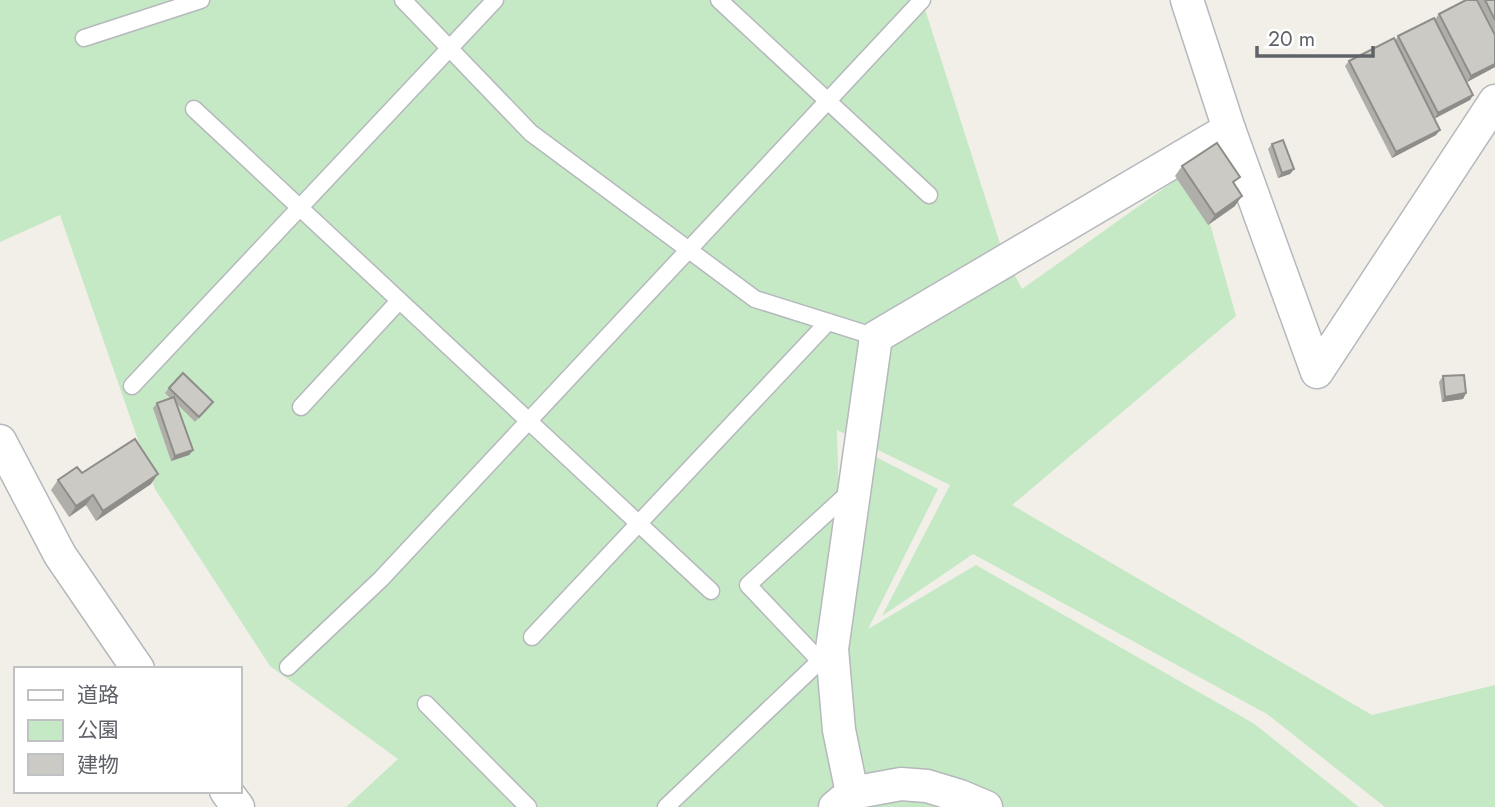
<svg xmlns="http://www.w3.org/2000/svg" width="1495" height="807" font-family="Jost,'Noto Sans JP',sans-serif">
<rect width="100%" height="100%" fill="#f1efe8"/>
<g fill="#c5e8c5">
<path d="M0 0H922L1003 253 1022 289 1194 167 1236 316 1012 505 1372 715 1495 685V807H1385L1267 714 973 554 882 616 950 485 837 430 847 807H346L398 759 270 666 155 489 60 215 0 242Z"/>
<path d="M845 441 938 489 868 629 976 565 1253 723 1359 807H852Z"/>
</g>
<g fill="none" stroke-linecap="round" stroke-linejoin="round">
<defs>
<g id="service">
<path d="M403 0 531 133 755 299 876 337"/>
<path d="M719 0 929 195"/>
<path d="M84 38 201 0"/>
<path d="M194 109 711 591"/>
<path d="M132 386 495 0"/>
<path d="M301 407 399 301"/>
<path d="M532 637 828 322"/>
<path d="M820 661 748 585 853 489"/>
<path d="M288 667 381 579 922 0"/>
<path d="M426 704 528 807"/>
<path d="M666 807 825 656"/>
</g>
<g id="minor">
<path d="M1187 0 1229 129 1317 372 1495 101"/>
<path d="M0 441 60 555 138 669"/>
<path d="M226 791 238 807"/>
<path d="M852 793 839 730 832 649 876 337 1229 129"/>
<path d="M835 807 852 793 901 784 927 786 960 796 986 807"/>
</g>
</defs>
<use href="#service" stroke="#b5b8bc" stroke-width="19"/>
<use href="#minor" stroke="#b5b8bc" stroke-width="35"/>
<use href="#service" stroke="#fff" stroke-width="16"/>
<use href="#minor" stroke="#fff" stroke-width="32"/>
</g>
<g fill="#afaea9">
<path d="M1478 0H1495V33Z"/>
<path d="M1439 14 1495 35V67L1467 82 1435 19Z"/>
<path d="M1398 36 1473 95 1470 100 1434 118 1436 135 1392 158 1345 66 1349 61 1395 41Z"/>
<path d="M1272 144 1294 169 1290 174 1278 178 1268 149Z"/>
<path d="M1182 166 1235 185V206L1208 225 1175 176Z"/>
<path d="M1443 376 1466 393 1463 399 1442 402 1439 382Z"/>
<path d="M169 388 213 402 195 422 177 404 193 450 189 455 171 461 153 408 157 403 170 398 165 393Z"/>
<path d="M58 480 151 484 96 521 86 505 69 517 51 490Z"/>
</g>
<g fill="#8f8d8a">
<path d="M1495 64V67L1467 82 1471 76Z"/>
<path d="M1473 95 1470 100 1434 119 1438 113Z"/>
<path d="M1440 130 1436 135 1392 158 1396 152Z"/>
<path d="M1294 169 1290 174 1278 178 1282 173Z"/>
<path d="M1242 196 1235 206 1208 225 1215 215Z"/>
<path d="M1466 393 1463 399 1442 402 1445 397Z"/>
<path d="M193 450 189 455 171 461 175 456Z"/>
<path d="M158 474 151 484 96 521 103 511Z"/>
<path d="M93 495 86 505 69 517 76 506Z"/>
</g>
<g fill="#cccac5" stroke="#8f8d8a" stroke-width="2">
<path d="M1466 0H1477L1495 35V64L1471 76 1439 14Z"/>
<path d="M1485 0H1495V20Z"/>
<path d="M1434 18 1473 95 1438 113 1398 36Z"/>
<path d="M1394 38 1440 130 1396 152 1349 61Z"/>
<path d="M1283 140 1294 169 1282 173 1272 144Z"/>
<path d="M1217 143 1240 177 1233 182 1242 196 1215 215 1182 166Z"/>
<path d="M183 373 213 402 199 417 169 388Z"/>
<path d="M1464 375 1466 393 1445 397 1443 376Z"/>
<path d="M174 397 193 450 175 456 157 403Z"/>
<path d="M135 439 158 474 103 511 93 495 76 506 58 480 77 467 82 473Z"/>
</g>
<rect x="14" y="667" width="228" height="126" fill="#ffffff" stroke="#bfc1c3" stroke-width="2"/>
<rect x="28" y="690" width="35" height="10" fill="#ffffff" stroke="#bfc1c3" stroke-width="2"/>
<text x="77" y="702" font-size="21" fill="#5f6368">道路</text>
<rect x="28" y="720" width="35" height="21" fill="#c5e8c5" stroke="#bfc1c3" stroke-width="2"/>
<text x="77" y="737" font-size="21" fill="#5f6368">公園</text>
<rect x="28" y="754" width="35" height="21" fill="#cccac5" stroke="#bfc1c3" stroke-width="2"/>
<text x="77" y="772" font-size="21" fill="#5f6368">建物</text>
<path d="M1257 46v10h116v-10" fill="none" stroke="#5f6368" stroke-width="3.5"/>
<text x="1268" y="46" font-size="21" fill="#5f6368" stroke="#ffffff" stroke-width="5" paint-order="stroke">20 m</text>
</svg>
